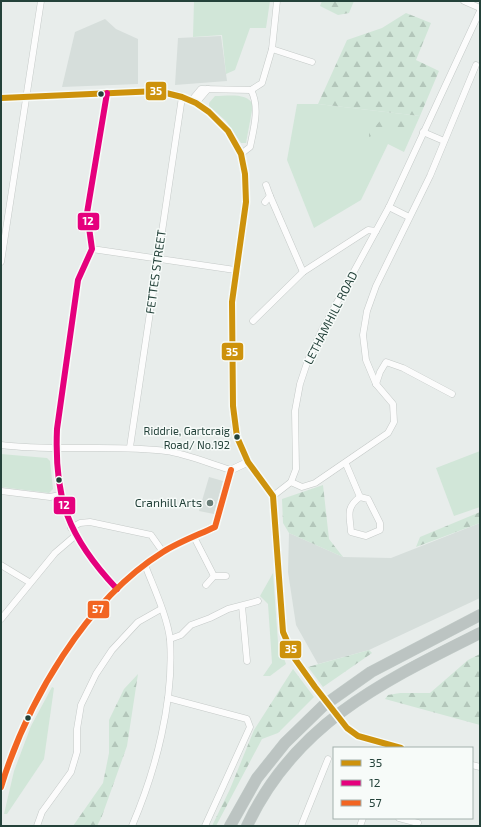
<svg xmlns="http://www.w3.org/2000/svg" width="481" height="827" font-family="'Exo 2',sans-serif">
<defs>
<pattern id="forest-firs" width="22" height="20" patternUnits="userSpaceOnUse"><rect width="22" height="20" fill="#d1e6d8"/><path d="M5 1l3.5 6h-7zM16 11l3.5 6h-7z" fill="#b3c6ba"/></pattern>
</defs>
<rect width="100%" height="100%" fill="#e8edeb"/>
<g fill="#d6dedb">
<path d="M105 19 116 29 138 39V84L62 87 75 32Z"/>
<path d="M221 36 227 81 175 85 178 38Z"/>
<path d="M209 477 223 481 214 514 199 511Z"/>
<path d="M480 523V598L369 650 318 664 296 625 288 572 289 533 343 557 391 558Z"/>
</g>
<g fill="#d1e6d8">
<path d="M194 1H270L266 28H250L235 70 226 74 222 35 193 37Z"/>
<path d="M215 96C227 96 248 92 253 105L246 143H241L226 121 209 106V103Z"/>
<path d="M297 104H318L420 116 404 152 388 144 361 200 314 228 287 160Z"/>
<path d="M480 451V507L454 516 436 468Z"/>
<path d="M1 454 47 458 50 461 53 489 49 493 1 487Z"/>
<path d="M273 573 278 642 286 664 270 676H263L272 663 268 604 260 596Z"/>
<path d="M52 687 54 688 44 759 7 814H4L14 771 31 726Z"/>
</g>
<g fill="url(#forest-firs)">
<path d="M322 1H354L349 13 338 15 320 6Z"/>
<path d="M406 13 431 23 416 60 439 71 420 116 318 104 347 40 382 28Z"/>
<path d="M401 119 408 126 406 129 383 128 376 134 369 137V133L380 121Z"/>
<path d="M323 485 329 539 343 557 289 533 283 523 282 499Z"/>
<path d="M480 512V523L416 547 420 537Z"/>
<path d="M369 650 372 653 323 687 308 667Z"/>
<path d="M480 654V725L385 699 388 695 400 693H430L468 660Z"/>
<path d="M293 669 314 697 278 733 262 739 216 826H212L230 789 254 730Z"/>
<path d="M138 674 127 746 102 816 97 826H73L103 783 109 753V720L124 689Z"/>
</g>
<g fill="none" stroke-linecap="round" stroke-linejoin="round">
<defs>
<g id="minor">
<path d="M464 1 480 8"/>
<path d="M272 49 312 62"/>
<path d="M107 93 87 213 92 249 78 280 57 429C54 499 68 537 117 589"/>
<path d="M191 101 201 89 251 90 262 83 272 49 277 1"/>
<path d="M196 103 208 89"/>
<path d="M423 132 444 141"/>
<path d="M241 154 250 147C254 128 260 107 251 90"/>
<path d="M266 185 270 196"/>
<path d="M265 202 270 196 303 272"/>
<path d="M389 207 409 217"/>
<path d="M92 249 235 270"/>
<path d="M1 262 41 1"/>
<path d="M253 321 303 272 368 230 376 231"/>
<path d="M376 384 380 372 386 362 403 368 452 394"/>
<path d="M1 445C56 452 112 444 166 451 188 454 210 464 231 470"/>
<path d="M130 447 182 97"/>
<path d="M346 464 360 497"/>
<path d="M291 482 302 487 315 483 388 433 394 422 393 404 376 384 366 360 363 335 367 311 376 286 430 176 476 65"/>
<path d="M1 491 50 497 60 495"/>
<path d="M273 496 291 482 296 469 295 411 300 384 308 360 322 330 389 207 480 11"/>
<path d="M360 497 368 499 380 523V530L366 536 351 532C350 516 345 508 360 497Z"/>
<path d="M71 528 80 523 90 522 151 535 163 552"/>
<path d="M194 537 214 576"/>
<path d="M1 565 29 582"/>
<path d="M206 585 214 576H226"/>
<path d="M242 606 247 661"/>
<path d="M1 619 55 553 76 535"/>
<path d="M170 639 181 635 191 625 210 618 228 609 258 601"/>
<path d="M168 698 247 719 250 727 205 826"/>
<path d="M347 728 358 736 401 748"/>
<path d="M472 765 480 767"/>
<path d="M399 818 418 823"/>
<path d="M37 826 42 812 71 772 77 752V729L81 705 96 674 112 650 138 622 161 609"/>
<path d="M132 826C156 770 174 701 170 640 168 618 153 586 145 565"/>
<path d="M301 826 328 759"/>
<path d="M360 826 363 818"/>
</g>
<g id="tertiary">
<path d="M1 98 158 91 182 97 196 103 209 112 228 131 241 154 245 174 246 202 232 302 233 406 237 437 248 462 273 496 283 632 295 659 315 687"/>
<path d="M1 787C27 702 86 600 163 552 179 542 198 535 215 527L231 470 248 462"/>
</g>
<g id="motorway">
<path d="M230 826 257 778 285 743 323 706 371 672 480 615"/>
<path d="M247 826C295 723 384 681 480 633"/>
</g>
</defs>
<use href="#minor" stroke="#c5cac8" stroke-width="7"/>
<use href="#tertiary" stroke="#c5cac8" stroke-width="8"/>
<use href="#motorway" stroke="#c3ccc9" stroke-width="12"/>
<use href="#minor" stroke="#fcfcfc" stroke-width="6"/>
<use href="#tertiary" stroke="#fcfcfc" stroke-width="7"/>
<use href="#motorway" stroke="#bcc4c2" stroke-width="11"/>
<defs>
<path id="minor-bridge" d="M315 687 347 728"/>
</defs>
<use href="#minor-bridge" stroke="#c5cac8" stroke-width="7" stroke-linecap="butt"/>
<use href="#minor-bridge" stroke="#fcfcfc" stroke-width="6"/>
<defs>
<path id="bus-1" d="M1 98 158 91 182 97 196 103 209 112 228 131 241 154 245 174 246 202 232 302 233 406 237 437 248 462 273 496 283 632 295 659 315 687 347 728 358 736 401 748"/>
<path id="bus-2" d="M107 93 87 213 92 249 78 280 57 429C54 499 68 537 117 589"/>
<path id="bus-3" d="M1 787C27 702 86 600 163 552 179 542 198 535 215 527L231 470"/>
</defs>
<use href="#bus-1" stroke="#f7fbf9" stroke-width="9"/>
<use href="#bus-2" stroke="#f7fbf9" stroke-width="9"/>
<use href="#bus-3" stroke="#f7fbf9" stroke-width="9"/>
<use href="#bus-1" stroke="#cd920c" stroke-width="6"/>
<use href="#bus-2" stroke="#e5007d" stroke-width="6"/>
<use href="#bus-3" stroke="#f26522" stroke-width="6"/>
</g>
<g fill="#24423a" stroke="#f7fbf9" stroke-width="1.5">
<circle cx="101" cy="94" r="3.5"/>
<circle cx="237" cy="437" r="3.5"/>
<circle cx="59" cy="480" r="3.5"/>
<circle cx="28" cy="718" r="3.5"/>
</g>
<circle fill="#697e78" stroke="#f7fbf9" stroke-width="1.5" cx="210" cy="503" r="4"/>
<g text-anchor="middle" stroke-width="3" stroke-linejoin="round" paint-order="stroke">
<g font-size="11" fill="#24423a" stroke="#f7fbf9" text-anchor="end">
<text x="230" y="435">Riddrie, Gartcraig<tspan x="230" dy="14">Road/ No.192</tspan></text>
</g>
<g font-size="12" fill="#24423a" stroke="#f7fbf9">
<text transform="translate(156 272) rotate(-82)" y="4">FETTES STREET</text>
<text transform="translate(331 318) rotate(-63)" y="4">LETHAMHILL ROAD</text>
</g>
<g font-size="12" fill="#24423a" stroke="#f7fbf9" text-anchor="end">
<text x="202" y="507">Cranhill Arts</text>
</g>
</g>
<g stroke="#f7fbf9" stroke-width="1.5">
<rect x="145" y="81" width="22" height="20" rx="4" fill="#cd920c"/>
<rect x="77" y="212" width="23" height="19" rx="4" fill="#e5007d"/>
<rect x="221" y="342" width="23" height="19" rx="4" fill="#cd920c"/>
<rect x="53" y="496" width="23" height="19" rx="4" fill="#e5007d"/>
<rect x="87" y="600" width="23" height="19" rx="4" fill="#f26522"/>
<rect x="279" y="640" width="23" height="19" rx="4" fill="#cd920c"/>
</g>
<g font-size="11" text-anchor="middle" font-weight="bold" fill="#fff">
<text x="156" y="95">35</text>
<text x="88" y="225">12</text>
<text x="232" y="356">35</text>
<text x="64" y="509">12</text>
<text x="98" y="613">57</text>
<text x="291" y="653">35</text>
</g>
<rect width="481" height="827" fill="none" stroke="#24423a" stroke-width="4"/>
<rect x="333" y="747" width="140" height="72" fill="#f7fbf9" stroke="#a3b1ad"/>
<rect x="341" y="760" width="20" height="6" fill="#cd920c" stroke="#a3b1ad"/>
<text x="369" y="767" font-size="12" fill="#24423a">35</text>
<rect x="341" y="780" width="20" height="6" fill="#e5007d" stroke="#a3b1ad"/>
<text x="369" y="787" font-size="12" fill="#24423a">12</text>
<rect x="341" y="800" width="20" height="6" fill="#f26522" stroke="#a3b1ad"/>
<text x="369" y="807" font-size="12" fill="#24423a">57</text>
</svg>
